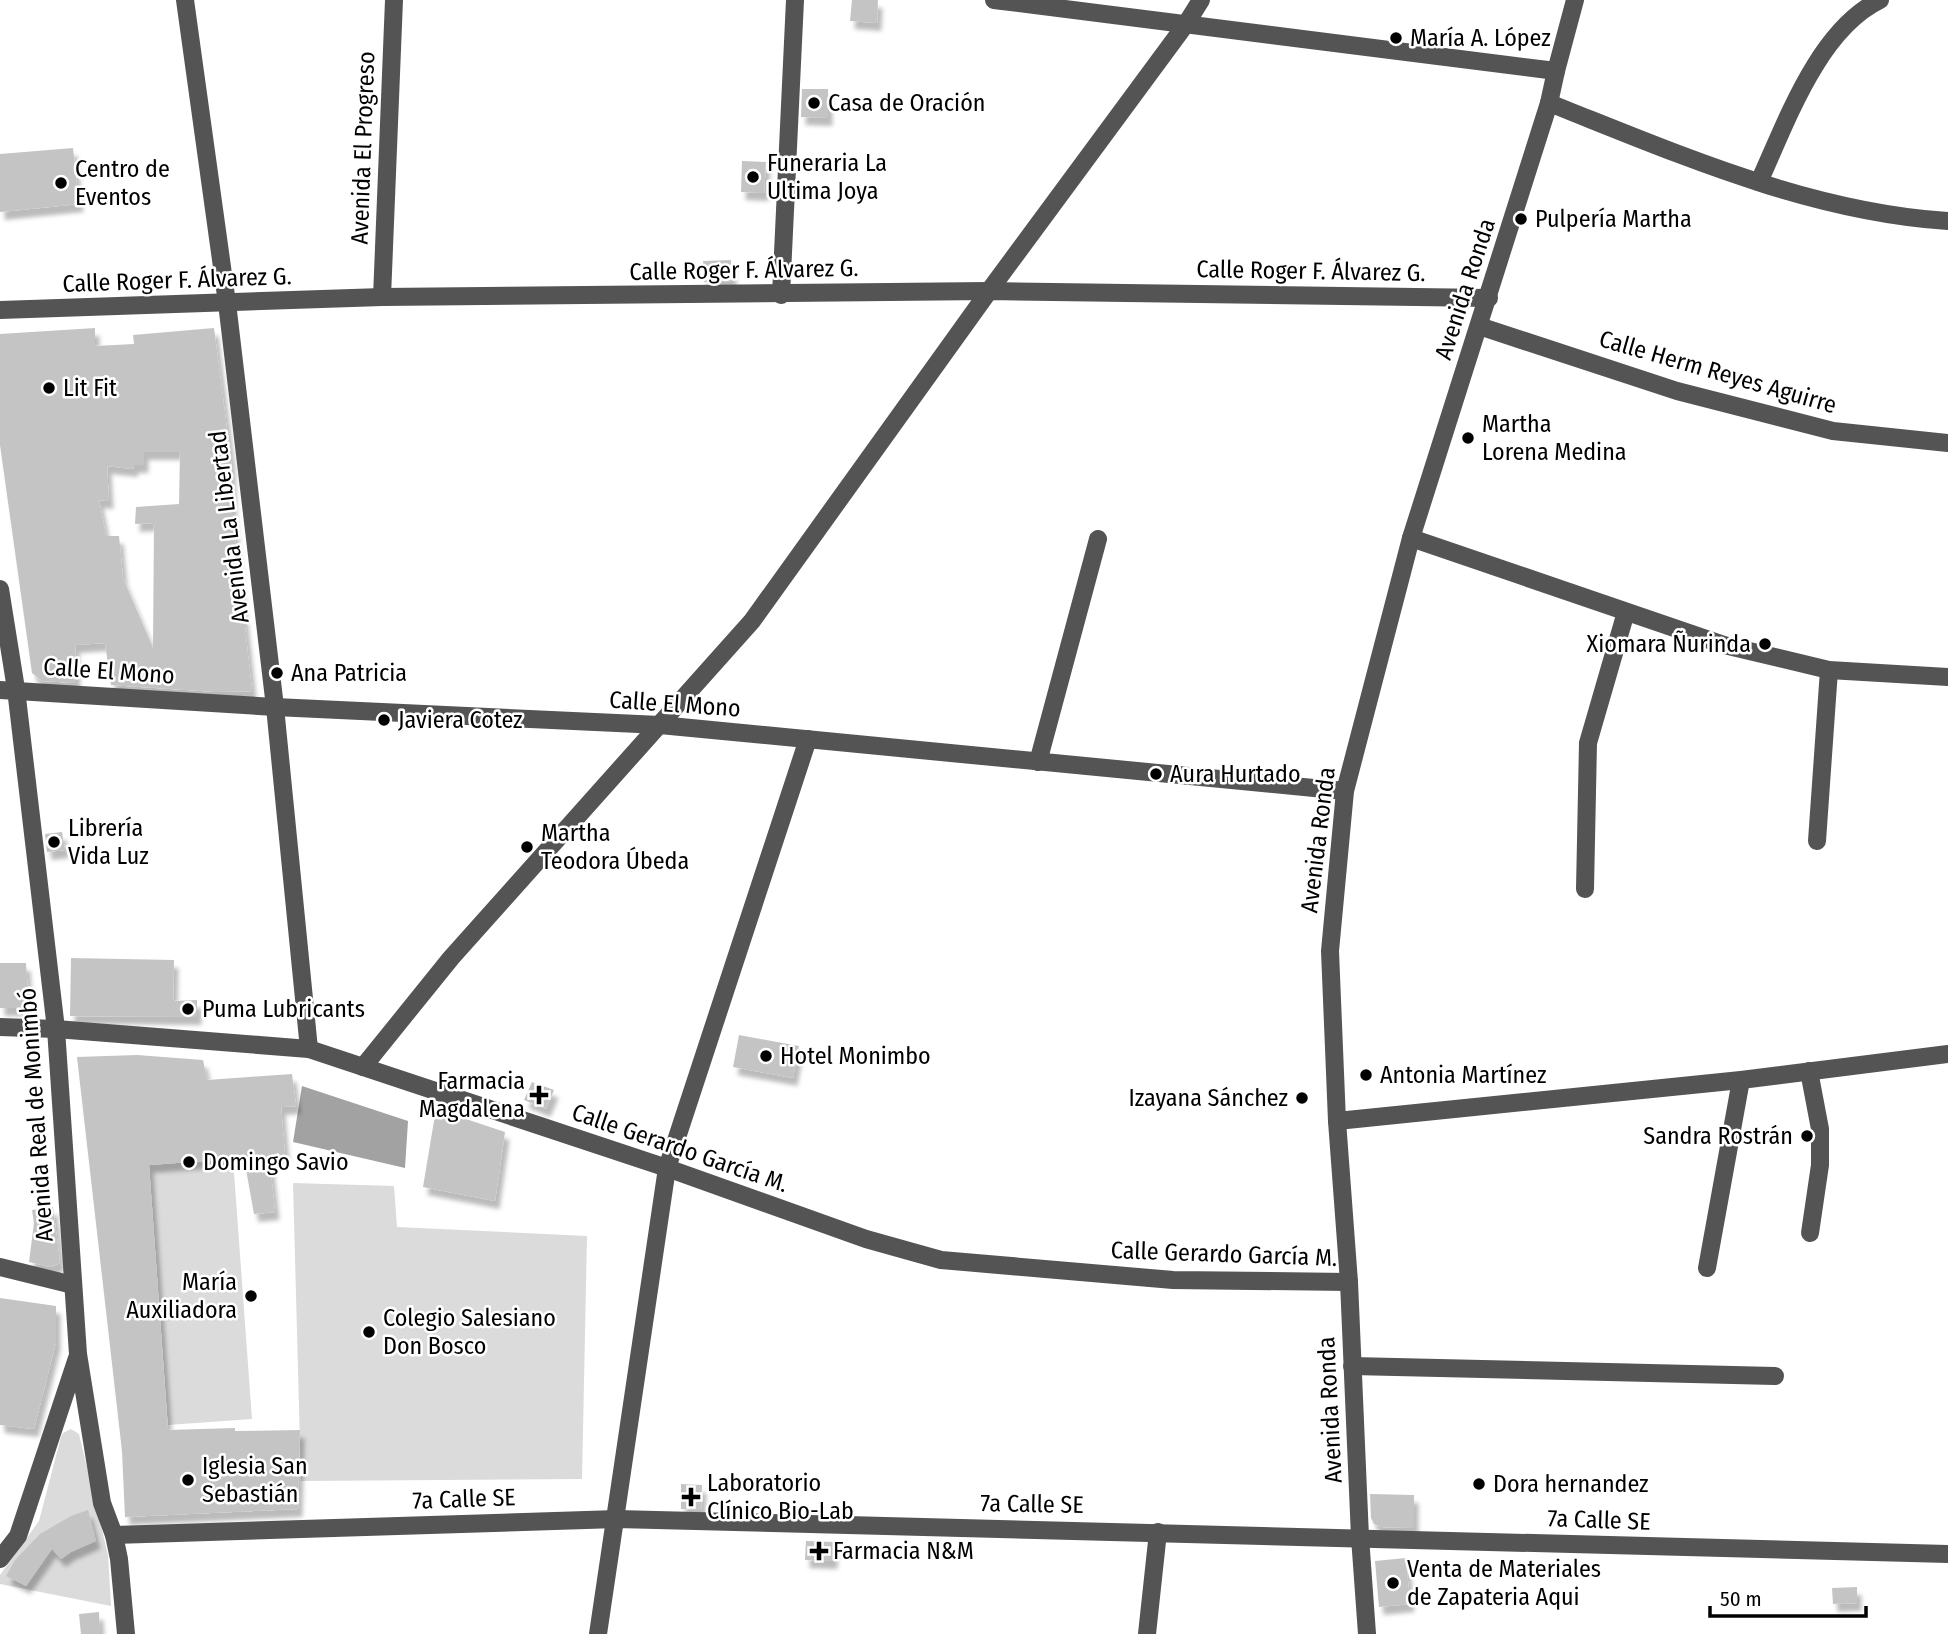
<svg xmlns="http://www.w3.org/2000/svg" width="1948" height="1634" font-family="'Fira Sans Condensed',sans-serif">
<defs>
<filter id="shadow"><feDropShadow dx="4.5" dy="8" stdDeviation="2" flood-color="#0004"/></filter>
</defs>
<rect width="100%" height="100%" fill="#fff"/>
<g fill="#dbdbdb">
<path d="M233 1159 252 1419 168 1425 149 1165Z"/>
<path d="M293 1183 394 1186 397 1227 587 1236 582 1479 301 1481Z"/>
<path d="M71 1429 79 1434 108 1555 111 1606 0 1584V1575L39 1521 61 1437 63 1433Z"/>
</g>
<path fill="#a2a2a2" d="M302 1086 408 1121 405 1168 293 1142Z"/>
<g fill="#c4c4c4" fill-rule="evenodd" filter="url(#shadow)">
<path d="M852 0H878L877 23 850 21Z"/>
<path d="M802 89H828V118L801 117Z"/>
<path d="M73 148 79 204 0 212V154Z"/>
<path d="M742 161 766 162 764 193 741 192Z"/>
<path d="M731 260 732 282H704L703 261Z"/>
<path d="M95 328V346L134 344 133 335 214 328 231 461 233 518 252 691 217 692 111 685 105 643 75 645 76 683 42 681 32 673 0 445V334ZM144 452H180L179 504 136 507 135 524 154 523 153 648 123 578 119 536H106L99 500 109 501 107 466 133 469 134 465H144Z"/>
<path d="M62 832 65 850 47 852 45 834Z"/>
<path d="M71 958 174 960 173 1001 197 1000V1017L70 1016Z"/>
<path d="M0 963H26L29 1008H0Z"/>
<path d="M739 1035 799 1046 793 1078 733 1067Z"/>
<path d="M137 1055 203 1060 207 1080 292 1074 296 1106 281 1107 285 1155 269 1156 275 1212 254 1214 244 1158 149 1165 168 1430 235 1428V1431L300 1430 298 1509 125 1517 122 1451 77 1057Z"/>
<path d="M532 1082 554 1090 546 1109 524 1100Z"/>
<path d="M436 1109 505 1132 495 1201 423 1187Z"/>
<path d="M53 1207 60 1263 51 1267 29 1262 34 1223 32 1210Z"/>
<path d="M0 1298 56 1306V1342L34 1429 0 1425Z"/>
<path d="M681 1484 702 1485 701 1510 681 1509Z"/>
<path d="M1370 1494 1414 1495V1528L1382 1527 1374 1524 1371 1518Z"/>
<path d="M88 1510 96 1541 71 1552 61 1559 52 1549 26 1586 6 1576 15 1560 40 1534 71 1516Z"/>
<path d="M806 1541 834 1542 833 1561 805 1560Z"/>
<path d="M1406 1558 1410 1604 1379 1607 1375 1561Z"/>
<path d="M1857 1587V1603L1833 1604 1832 1588Z"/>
<path d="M99 1612 100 1634H81L79 1614Z"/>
</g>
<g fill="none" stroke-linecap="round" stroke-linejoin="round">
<g stroke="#545454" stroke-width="18">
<path d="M185 0 227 303 275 707 309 1049"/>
<path d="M994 0 1556 71"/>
<path d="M1549 103C1678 154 1809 212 1948 221"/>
<path d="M1759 182C1786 123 1818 30 1880 0"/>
<path d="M781 295 795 0"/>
<path d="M382 297 394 0"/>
<path d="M0 310 382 297 989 291 1489 298"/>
<path d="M1479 326 1677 391 1833 431 1948 443"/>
<path d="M1411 538 1724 645 1829 670 1948 677"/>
<path d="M0 589 16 689 56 1029 78 1354 102 1503 114 1535 119 1559 126 1634"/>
<path d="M0 690 275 707 660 725 1345 791"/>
<path d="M1038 762 1098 539"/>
<path d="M1817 841 1829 670"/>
<path d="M1585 889 1588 743 1626 612"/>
<path d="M0 1027 56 1029 309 1049 667 1168 866 1239 941 1260 1173 1280 1349 1282"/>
<path d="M363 1067 451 958 752 621 989 291 1186 24 1201 0"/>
<path d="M1809 1071 1820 1129V1165L1810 1233"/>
<path d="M1337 1121 1741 1080 1948 1054"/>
<path d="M0 1267 73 1285"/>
<path d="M1707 1268 1741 1080"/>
<path d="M1352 1366 1775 1376"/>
<path d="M114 1535 617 1519 1948 1554"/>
<path d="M0 1559 18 1536 77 1358"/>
<path d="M598 1634 667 1168 808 739"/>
<path d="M1147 1634 1158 1532"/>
<path d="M1367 1634 1360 1537 1349 1282 1337 1121 1330 951 1345 791 1411 538 1549 103 1556 71 1575 0"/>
</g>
</g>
<g fill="#000" stroke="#fff" stroke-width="2.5">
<circle cx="1396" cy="38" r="7"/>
<circle cx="814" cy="103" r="7"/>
<circle cx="753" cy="177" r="7"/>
<circle cx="61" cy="183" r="7"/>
<circle cx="1521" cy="219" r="7"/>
<circle cx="49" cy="388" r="7"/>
<circle cx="1468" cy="438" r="7"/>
<circle cx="1765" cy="644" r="7"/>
<circle cx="277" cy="673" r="7"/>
<circle cx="384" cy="720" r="7"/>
<circle cx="1156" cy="774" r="7"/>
<circle cx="54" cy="842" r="7"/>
<circle cx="527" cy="847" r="7"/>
<circle cx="188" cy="1009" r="7"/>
<circle cx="766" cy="1056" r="7"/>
<circle cx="1366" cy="1075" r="7"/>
<path d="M535.5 1084.5h7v7h7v7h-7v7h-7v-7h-7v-7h7z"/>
<circle cx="1302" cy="1098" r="7"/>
<circle cx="1807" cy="1136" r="7"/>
<circle cx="189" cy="1162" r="7"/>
<circle cx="251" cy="1296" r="7"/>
<circle cx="369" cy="1332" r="7"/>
<circle cx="188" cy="1480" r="7"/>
<circle cx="1479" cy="1484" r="7"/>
<path d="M687.5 1486.5h7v7h7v7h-7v7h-7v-7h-7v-7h7z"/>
<path d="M815.5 1540.5h7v7h7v7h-7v7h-7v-7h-7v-7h7z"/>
<circle cx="1393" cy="1583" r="7"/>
</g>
<g text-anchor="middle" stroke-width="5" stroke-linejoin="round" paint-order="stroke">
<g font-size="24" fill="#000" stroke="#fff" text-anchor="start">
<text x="1410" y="46">María A. López</text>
<text x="828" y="111">Casa de Oración</text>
<text x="767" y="171">Funeraria La<tspan x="767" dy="28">Ultima Joya</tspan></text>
<text x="75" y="177">Centro de<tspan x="75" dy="28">Eventos</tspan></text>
<text x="1535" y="227">Pulpería Martha</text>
<text x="63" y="396">Lit Fit</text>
<text x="1482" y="432">Martha<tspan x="1482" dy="28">Lorena Medina</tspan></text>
<text x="1751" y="652" text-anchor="end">Xiomara Ñurinda</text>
<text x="291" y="681">Ana Patricia</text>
<text x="398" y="728">Javiera Cotez</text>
<text x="1170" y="782">Aura Hurtado</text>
<text x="68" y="836">Librería<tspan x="68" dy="28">Vida Luz</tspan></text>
<text x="541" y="841">Martha<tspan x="541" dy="28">Teodora Úbeda</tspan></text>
<text x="202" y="1017">Puma Lubricants</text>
<text x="780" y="1064">Hotel Monimbo</text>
<text x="1380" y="1083">Antonia Martínez</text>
<text x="525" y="1089" text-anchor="end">Farmacia<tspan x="525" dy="28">Magdalena</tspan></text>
<text x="1288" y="1106" text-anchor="end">Izayana Sánchez</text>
<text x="1793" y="1144" text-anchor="end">Sandra Rostrán</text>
<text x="203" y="1170">Domingo Savio</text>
<text x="237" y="1290" text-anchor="end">María<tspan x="237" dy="28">Auxiliadora</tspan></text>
<text x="383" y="1326">Colegio Salesiano<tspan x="383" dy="28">Don Bosco</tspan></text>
<text x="202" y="1474">Iglesia San<tspan x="202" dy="28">Sebastián</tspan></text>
<text x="707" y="1491">Laboratorio<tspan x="707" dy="28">Clínico Bio-Lab</tspan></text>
<text x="1493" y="1492">Dora hernandez</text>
<text x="833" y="1559">Farmacia N&amp;M</text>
<text x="1407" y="1577">Venta de Materiales<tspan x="1407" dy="28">de Zapateria Aqui</tspan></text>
</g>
<g font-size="24" fill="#000" stroke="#fff">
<text transform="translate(363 148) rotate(-88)" y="8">Avenida El Progreso</text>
<text transform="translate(744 270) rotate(-1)" y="8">Calle Roger F. Álvarez G.</text>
<text transform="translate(1311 271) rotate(1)" y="8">Calle Roger F. Álvarez G.</text>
<text transform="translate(177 280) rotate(-2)" y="8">Calle Roger F. Álvarez G.</text>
<text transform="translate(1465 289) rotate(-72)" y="8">Avenida Ronda</text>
<text transform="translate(1718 372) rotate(16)" y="8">Calle Herm Reyes Aguirre</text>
<text transform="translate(229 527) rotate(-97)" y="8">Avenida La Libertad</text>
<text transform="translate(109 671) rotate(4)" y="8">Calle El Mono</text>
<text transform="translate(675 704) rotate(4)" y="8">Calle El Mono</text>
<text transform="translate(1318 840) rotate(-83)" y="8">Avenida Ronda</text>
<text transform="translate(36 1115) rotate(-94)" y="8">Avenida Real de Monimbó</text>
<text transform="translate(680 1148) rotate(19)" y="8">Calle Gerardo García M.</text>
<text transform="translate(1224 1254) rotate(2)" y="8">Calle Gerardo García M.</text>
<text transform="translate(1330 1410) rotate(-93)" y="8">Avenida Ronda</text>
<text transform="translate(464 1499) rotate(-2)" y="8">7a Calle SE</text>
<text transform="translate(1032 1504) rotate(1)" y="8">7a Calle SE</text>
<text transform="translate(1599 1520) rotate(2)" y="8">7a Calle SE</text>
</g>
</g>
<path d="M1710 1606v10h156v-10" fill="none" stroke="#000000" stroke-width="3.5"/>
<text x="1720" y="1606" font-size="21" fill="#000000" stroke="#ffffff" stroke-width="5" paint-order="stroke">50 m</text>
</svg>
